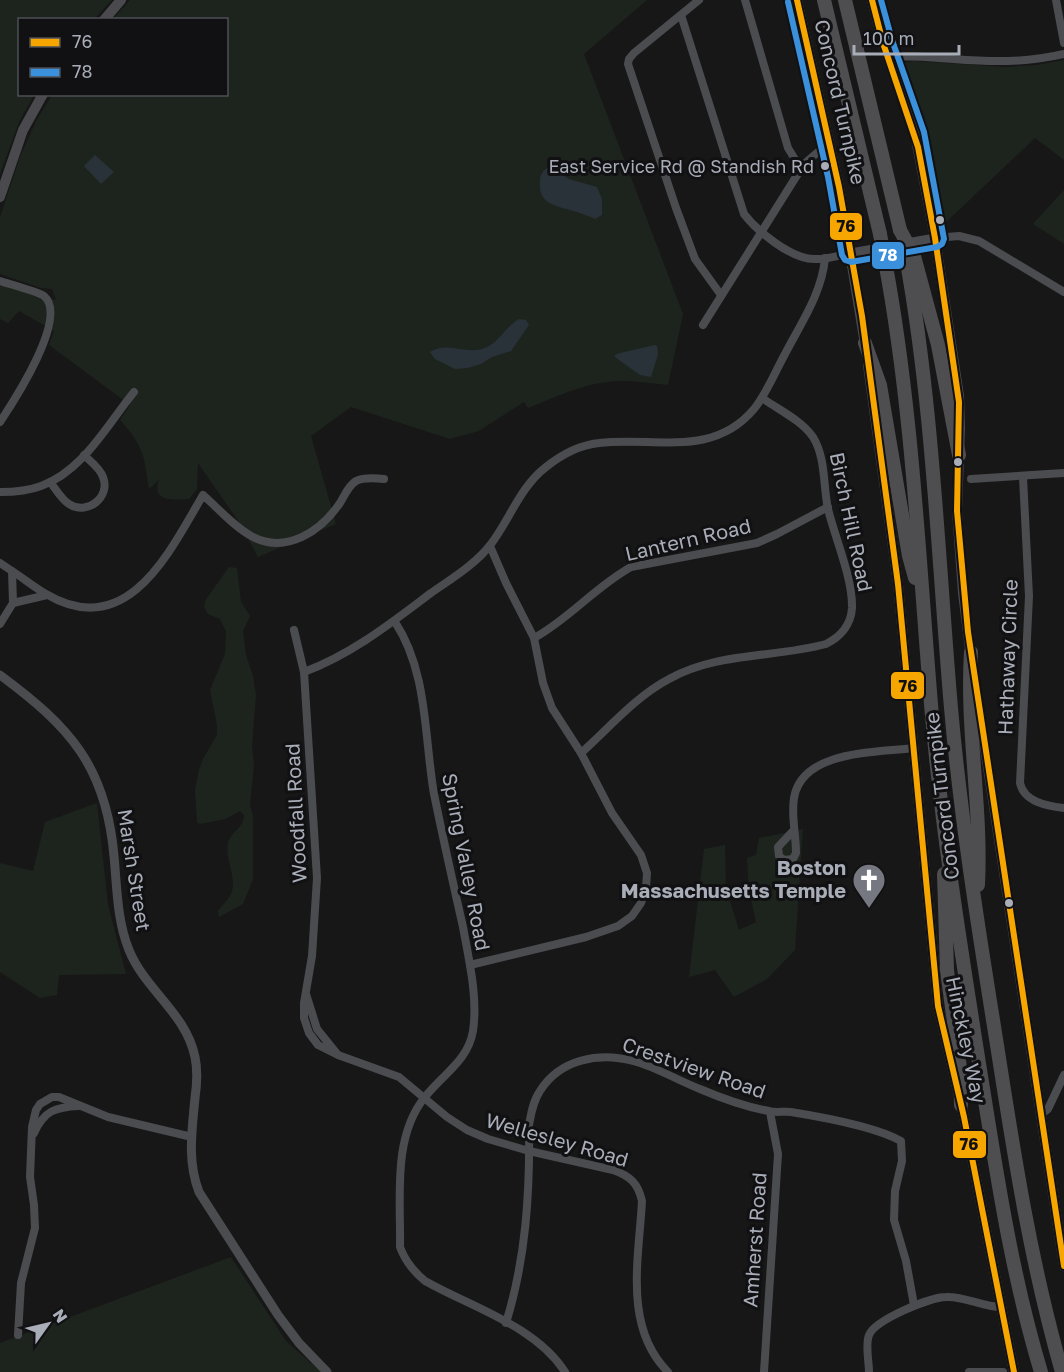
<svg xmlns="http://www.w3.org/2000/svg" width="1064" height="1372" font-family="'Golos Text',sans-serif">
<rect width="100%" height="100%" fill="#171717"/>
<g fill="#1d241e">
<path d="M0 0H112L94 19 20 20V94L34 95 19 122 0 174Z"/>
<path d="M130 0H647L584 54 683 314 668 385C648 383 627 379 607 382 580 385 553 398 528 408L524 402 479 431 450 439 351 407 311 436 336 524 258 557 241 525 198 463 197 489 189 499C174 500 151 502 159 480L149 489C144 455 144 447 120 420L130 405 49 345 54 331 19 311 8 323 0 319V285L56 300 52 289 41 288 0 274V217L20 157 36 121 52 95 226 94V20L113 19Z"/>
<path d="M1064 60V160L1035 138 942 226 923 133 899 64 912 61 1006 67 1037 65Z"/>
<path d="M1064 190V244L1033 224Z"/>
<path d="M229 567 237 568 241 602 250 616 243 631 246 655 253 676 256 695 252 746 254 765 250 805 253 816V879L243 904 219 917 218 911C222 905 230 899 232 891 236 876 225 859 228 843 231 831 244 828 244 815L240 811 225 819 200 824 197 822 195 791 199 770 203 759 217 735V725L210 690 225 654 226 631 220 619 208 614 204 607 205 601Z"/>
<path d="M97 803 108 905 126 974 59 975 57 995 40 998 0 972V863L33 871 45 822Z"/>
<path d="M803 829 795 950 767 979 734 997 715 970 689 977 704 849 725 845 726 888 739 930 756 922 749 890 747 858 756 855 759 838Z"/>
<path d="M231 1257 286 1341 321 1372H0V1343Z"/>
</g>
<g fill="#2a3239">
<path d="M95 155 114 172 101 184 84 166Z"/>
<path d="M550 167 569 179 597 187 602 199V215L595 219C589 216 583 214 577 212 559 206 538 206 540 182 540 175 543 169 550 167Z"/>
<path d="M519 319 526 320 529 325 511 351 492 357 481 364 467 368 455 369 435 359 430 352C447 341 464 354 482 349 498 345 505 327 519 319Z"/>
<path d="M655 345 657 346 658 354 651 377 640 375 615 357V355L620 353Z"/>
</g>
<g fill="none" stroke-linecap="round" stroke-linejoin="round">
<g stroke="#4b4c50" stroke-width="8">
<path d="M699 0 634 53 629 59 628 64 676 208 695 259 721 295"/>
<path d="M745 0 788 148 801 169"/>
<path d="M1056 0 1064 43"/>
<path d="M681 15 744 214C757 231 791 259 814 259 827 260 839 255 851 253"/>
<path d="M888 58C909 54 932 58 953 59 991 62 1026 63 1064 54"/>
<path d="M935 238 959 236 979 241 1064 292"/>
<path d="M0 281C9 284 39 292 44 296 69 317 14 401 0 422"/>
<path d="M703 325 804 164 818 152 831 148"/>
<path d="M1023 477 1029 596 1020 783C1024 802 1047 806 1064 808"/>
<path d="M971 479 1064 473"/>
<path d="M50 482C56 489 61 499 69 504 87 516 111 497 103 477 100 468 91 462 84 455"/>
<path d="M0 492C14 492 28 491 41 486 83 471 107 425 134 392"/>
<path d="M0 563 12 571 13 603 0 624"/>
<path d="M12 571C23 578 34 587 46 594 127 642 169 553 203 495 219 509 234 527 253 537 287 554 321 531 340 503 345 495 348 486 356 481 364 477 375 478 384 479"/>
<path d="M13 603 47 595"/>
<path d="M395 622C428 672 424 736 434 794 443 838 453 883 463 927 469 961 478 997 473 1031 468 1061 442 1075 425 1097 392 1137 401 1199 400 1247 405 1261 413 1271 425 1281 471 1307 536 1326 565 1372"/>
<path d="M294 630 304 672 317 878 312 956 304 1003V1018L309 1033 318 1045 338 1055 317 1029 306 994"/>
<path d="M534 638C569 619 595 587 631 567L757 543 777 534 828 507"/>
<path d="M304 672C352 654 391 623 431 593 451 579 476 564 491 544 510 519 520 487 546 467 561 455 580 445 599 443 653 436 712 459 754 409 767 393 775 372 785 354 801 323 822 293 825 258"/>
<path d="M581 753C609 728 635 697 669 679 716 652 775 658 826 644 840 637 851 625 852 608 853 579 835 538 828 509 823 486 826 458 813 437 801 420 779 410 762 398"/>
<path d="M794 830 778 847 779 856 784 860 793 859 796 853C796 834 791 816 794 798 802 750 876 753 913 748"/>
<path d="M470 965 586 937 618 926 632 916 641 903 646 888 647 873 641 855 612 813 581 753 552 708 543 683 534 638 506 583 490 546"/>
<path d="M338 1055 399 1077 447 1117 467 1130 488 1139 529 1151 613 1170C630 1176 638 1183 642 1201 639 1258 623 1327 668 1372"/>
<path d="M1040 1115 1048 1109 1064 1075"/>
<path d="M34 1133C44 1111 55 1107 79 1106"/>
<path d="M506 1323C526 1258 530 1193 529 1125 531 1114 533 1101 540 1091 560 1059 599 1052 633 1061 656 1067 677 1080 700 1089 721 1098 746 1107 769 1111 776 1113 784 1111 791 1112 822 1117 874 1126 901 1141L902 1161 895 1191 894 1220 906 1261 914 1305"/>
<path d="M18 1335 21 1283 35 1228 34 1205 30 1177 32 1127 36 1110 40 1104 52 1097H59L108 1117 192 1137"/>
<path d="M764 1372 778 1154 770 1112"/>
<path d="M869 1372C869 1361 865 1345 869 1335 875 1320 930 1297 946 1297 965 1296 982 1307 1001 1307"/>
<path d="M969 1372H1003"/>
</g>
<g stroke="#4b4c50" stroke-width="9">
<path d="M851 253 935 238"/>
<path d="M0 675C70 727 106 766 114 856 117 887 117 921 129 950 145 990 186 1013 195 1057 198 1071 197 1084 195 1098 192 1130 187 1161 199 1192L278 1315 299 1343 327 1372"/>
</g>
<g stroke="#4a4a4e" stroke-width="10">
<path d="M797 0 839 187 866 350"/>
<path d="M872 0 883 43 915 134 935 238 959 396 960 428 957 511 963 593 971 657"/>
<path d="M104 20 121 0"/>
<path d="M0 197 23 130 43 94"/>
<path d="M868 365 898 584 938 1006 964 1117 1014 1372"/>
<path d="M975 682 1064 1266"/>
</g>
<g stroke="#4e4e51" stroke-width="14">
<path d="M824 0 880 234"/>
<path d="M845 0 900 230"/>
<path d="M914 256 938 345 959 455"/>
<path d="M906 257C933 406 938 557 951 708 961 821 979 933 997 1045 1014 1155 1031 1264 1062 1372"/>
<path d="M885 261C913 411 919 564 932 716 942 830 960 943 978 1057 995 1163 1010 1269 1041 1372"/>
<path d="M865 343 880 385 909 556 915 578"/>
<path d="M971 652C966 730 982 807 978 885"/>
<path d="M944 874 947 970 960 1068 961 1105"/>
</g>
<g stroke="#4e4e51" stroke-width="14">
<path d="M900 230 914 256"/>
<path d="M880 234 885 261"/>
</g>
<defs>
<g id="bus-1">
<path d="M797 0 839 187 862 316 898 584 938 1006 964 1117 1014 1372"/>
<path d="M872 0 883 43 918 147 935 238 959 402 957 511 968 632 1064 1266"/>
</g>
<path id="bus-2" d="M788 2 828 177 842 255 845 260 851 262 937 247 942 244 944 239 924 132 892 40 881 0"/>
</defs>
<use href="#bus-1" stroke="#111113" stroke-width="10"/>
<use href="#bus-2" stroke="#111113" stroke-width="10"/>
<use href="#bus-1" stroke="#f7a600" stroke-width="6"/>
<use href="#bus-2" stroke="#3a90db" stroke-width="6"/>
</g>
<defs>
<symbol id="church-pin" viewBox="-11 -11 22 30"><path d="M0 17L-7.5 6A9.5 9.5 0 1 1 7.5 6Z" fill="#757880" stroke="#111113"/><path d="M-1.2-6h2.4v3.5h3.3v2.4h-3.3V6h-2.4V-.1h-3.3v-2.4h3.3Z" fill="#fff"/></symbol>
</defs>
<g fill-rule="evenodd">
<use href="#church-pin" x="850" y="861" width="38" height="52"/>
</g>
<g fill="#a8adb8" stroke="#111113" stroke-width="2">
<circle cx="825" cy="166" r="5"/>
<circle cx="940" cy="220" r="5"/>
<circle cx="958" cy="462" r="5"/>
<circle cx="1009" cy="903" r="5"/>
</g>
<g text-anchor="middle" stroke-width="6" stroke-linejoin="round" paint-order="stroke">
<g font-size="18" fill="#a8adb8" stroke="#111113" text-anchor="end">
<text x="814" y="173">East Service Rd @ Standish Rd</text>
</g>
<g font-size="20" fill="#a8adb8" stroke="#111113">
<text transform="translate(840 102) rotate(77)" y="7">Concord Turnpike</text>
<text transform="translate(851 522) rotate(78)" y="7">Birch Hill Road</text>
<text transform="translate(688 540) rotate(-13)" y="7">Lantern Road</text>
<text transform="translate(1008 657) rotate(-88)" y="7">Hathaway Circle</text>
<text transform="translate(942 796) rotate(-97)" y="7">Concord Turnpike</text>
<text transform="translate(296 813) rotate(-93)" y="7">Woodfall Road</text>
<text transform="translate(466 862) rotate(79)" y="7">Spring Valley Road</text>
<text transform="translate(134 870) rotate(81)" y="7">Marsh Street</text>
<text transform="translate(966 1040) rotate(78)" y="7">Hinckley Way</text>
<text transform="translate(694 1068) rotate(19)" y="7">Crestview Road</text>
<text transform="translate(557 1140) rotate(16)" y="7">Wellesley Road</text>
<text transform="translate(755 1240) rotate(-86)" y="7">Amherst Road</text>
</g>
<g font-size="20" font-weight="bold" fill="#a8adb8" stroke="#111113" text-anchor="end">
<text x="846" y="875">Boston<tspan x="846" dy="23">Massachusetts Temple</tspan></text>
</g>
</g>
<g stroke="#111113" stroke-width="2">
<rect x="829" y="212" width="34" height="29" rx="6" fill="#f7a600"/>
<rect x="871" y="241" width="34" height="29" rx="6" fill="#3a90db"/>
<rect x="890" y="671" width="35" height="29" rx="6" fill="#f7a600"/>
<rect x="952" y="1130" width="35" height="29" rx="6" fill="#f7a600"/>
</g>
<g font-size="16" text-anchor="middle" font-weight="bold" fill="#fff">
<text x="888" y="261">78</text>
</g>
<g font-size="16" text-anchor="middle" font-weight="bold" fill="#111">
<text x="846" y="232">76</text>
<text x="908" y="692">76</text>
<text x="969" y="1150">76</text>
</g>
<rect x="18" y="18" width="210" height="78" fill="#111113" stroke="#4d4f55" stroke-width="1.5"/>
<rect x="30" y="38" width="30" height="9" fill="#f7a600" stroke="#4d4f55" stroke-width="1.5"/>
<text x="72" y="48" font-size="18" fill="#a8adb8">76</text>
<rect x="30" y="68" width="30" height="9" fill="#3a90db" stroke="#4d4f55" stroke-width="1.5"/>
<text x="72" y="78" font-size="18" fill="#a8adb8">78</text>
<g transform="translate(48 1324) rotate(56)" stroke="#111113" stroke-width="4.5" paint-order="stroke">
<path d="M0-4.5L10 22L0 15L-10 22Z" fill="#a8adb8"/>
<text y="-9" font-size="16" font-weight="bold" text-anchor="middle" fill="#a8adb8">N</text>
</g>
<path d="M854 45v9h105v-9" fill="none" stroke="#a8adb8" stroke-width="3"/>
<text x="863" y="45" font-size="18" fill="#a8adb8" stroke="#111113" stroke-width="4.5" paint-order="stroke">100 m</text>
</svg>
